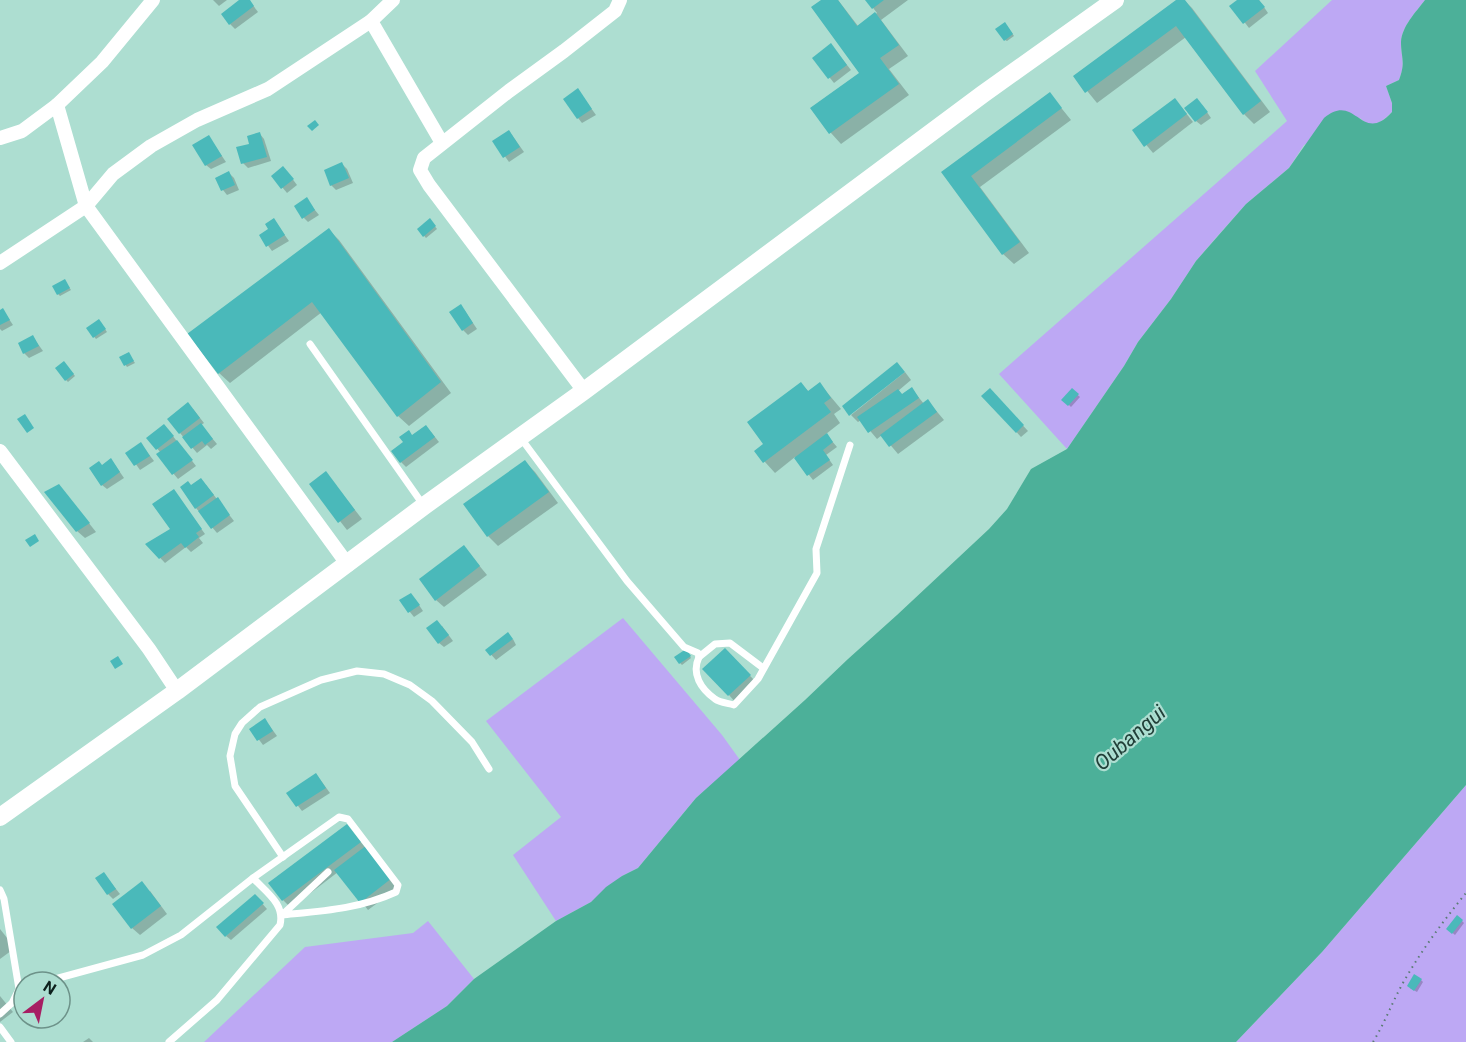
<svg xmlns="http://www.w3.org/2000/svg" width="1466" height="1042" font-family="Roboto,sans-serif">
<rect width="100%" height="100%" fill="#added1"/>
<g fill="#bda8f4">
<path d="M1332 0H1425C1416 12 1402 26 1401 42 1401 59 1406 62 1399 80L1386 86 1392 103V112C1384 120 1379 124 1368 125L1360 118 1304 145 1289 168 1246 204 1214 240 1196 261 1171 299 1138 342 1124 366 1067 449 999 374 1287 121 1255 71Z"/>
<path d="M623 618 722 735 740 760 696 798 638 868 622 876 591 902 556 921 513 855 561 817 486 721Z"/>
<path d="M1466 785V1042H1236L1322 952Z"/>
<path d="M428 921 474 979 447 1006 392 1042H204L305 947 413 933Z"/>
</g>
<path fill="#4cb099" d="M1425 0H1466V785L1322 952 1236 1042H392L447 1006 474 979 556 921 591 902 606 887 622 876 638 868 696 798 805 700 848 659 897 615 989 529 1007 509 1031 469 1067 449 1124 366 1138 342 1171 299 1196 261 1246 204 1289 168 1324 118C1356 91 1361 146 1392 112V103L1386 86 1399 80C1406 62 1401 58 1401 42 1402 26 1416 12 1425 0Z"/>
<g fill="#0003">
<path d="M213 0H227L219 6Z"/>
<path d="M242 0H249L258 12 235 29 230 24Z"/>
<path d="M824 0H838L858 26 877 13 867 0H908L881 20 908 56 889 69 909 95 841 144 831 133 812 109 861 74Z"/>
<path d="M1178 0H1184L1192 8 1270 112 1254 124 1244 114 1186 37 1097 103 1075 76Z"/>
<path d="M1240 0H1259L1268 13 1249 28 1232 6Z"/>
<path d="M1007 26 1014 36 1007 41 1005 40Z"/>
<path d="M835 50 851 70 834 83 814 58Z"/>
<path d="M578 90 596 115 582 123 578 118Z"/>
<path d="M1050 94 1071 120 980 187 1029 253 1014 264 1003 254 943 173Z"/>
<path d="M1202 105 1211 118 1201 125 1196 121Z"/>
<path d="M1182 108 1193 122 1153 153 1134 130Z"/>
<path d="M509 131 524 152 509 162 494 141Z"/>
<path d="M260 134 264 139 271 161 248 168 243 163 251 145Z"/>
<path d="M209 137 226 162 211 169 206 165Z"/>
<path d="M342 164 347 169 353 183 336 190 331 185Z"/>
<path d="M229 173 234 178 239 190 227 195 223 190 217 178Z"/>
<path d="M288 173 297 185 287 193 273 176Z"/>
<path d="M306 199 319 215 308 222 304 218Z"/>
<path d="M274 220 289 241 272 251 261 236 270 230Z"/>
<path d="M430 220 437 229 426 238 419 230Z"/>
<path d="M329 230 339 240 451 393 409 426 398 416 322 312 230 383 219 373Z"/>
<path d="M66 283 71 290 60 296 58 294Z"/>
<path d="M3 310 13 325 2 331 0 329V312Z"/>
<path d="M465 311 477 329 468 335 463 330Z"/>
<path d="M101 323 107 332 96 339 88 329Z"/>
<path d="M33 337 43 351 29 358 24 353Z"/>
<path d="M130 356 135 363 127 367 121 358Z"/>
<path d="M66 365 75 376 68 382 66 380Z"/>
<path d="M905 372 911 380 898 391 903 395 912 389 924 404 928 401 944 420 898 454 882 435 877 439 861 420 858 422 851 415Z"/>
<path d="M801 384 809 392 820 384 841 409 834 414 840 423 826 434 837 447 826 455 833 465 813 480 795 457 775 473 756 452 766 445Z"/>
<path d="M990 390 1028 431 1021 437 983 396Z"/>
<path d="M1072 390 1080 397 1071 407 1064 400Z"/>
<path d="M193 409 204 423 201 425 217 444 211 449 207 445 197 453 180 433Z"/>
<path d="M169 431 196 466 178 479 158 455 161 453 148 438Z"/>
<path d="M431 432 439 442 406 467 401 462 413 436Z"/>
<path d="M141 444 154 461 140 470 128 453Z"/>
<path d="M525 462 535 472 558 503 498 546 488 536Z"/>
<path d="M115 465 124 478 107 489 102 485V466Z"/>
<path d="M326 473 362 519 347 530 311 484Z"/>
<path d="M206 485 234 521 217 533 196 508 191 487Z"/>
<path d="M174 491 205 534 199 538 203 543 191 552 186 547 165 563 147 544 172 529Z"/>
<path d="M66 494 96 532 85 538 77 531Z"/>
<path d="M464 547 487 575 444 607 436 600Z"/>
<path d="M415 599 423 611 414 617 401 601Z"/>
<path d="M442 626 453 641 444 647 439 643Z"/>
<path d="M513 639 516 645 496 660 487 650Z"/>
<path d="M725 650 757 683 736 703 729 695Z"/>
<path d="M688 653 691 658 682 665 680 663Z"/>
<path d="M269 725 277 736 263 745 251 729Z"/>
<path d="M316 774 330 793 302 811 288 793Z"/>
<path d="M347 826 399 887 368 910 338 872 291 908 283 900Z"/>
<path d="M104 874 120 894 113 899 108 894Z"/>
<path d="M150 891 167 914 140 935 132 928Z"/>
<path d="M260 901 267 909 231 940 226 936Z"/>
<path d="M1458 917 1464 923 1455 935 1448 929Z"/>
<path d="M0 929 15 948 0 959Z"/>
<path d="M1421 980 1423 982 1417 992 1410 988Z"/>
<path d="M0 996 13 1012 0 1022Z"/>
<path d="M89 1038 93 1042H83Z"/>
</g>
<g fill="#4ab9ba">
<path d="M239 0H250L254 6 229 25 221 14Z"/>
<path d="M821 0H838L857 26 875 12 899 45 880 58 899 84 829 134 810 108 859 73 811 7Z"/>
<path d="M865 0H884L872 9Z"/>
<path d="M1176 0H1185L1261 101 1243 115 1176 26 1085 93 1073 76Z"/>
<path d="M1237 0H1259L1265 7 1243 24 1229 6Z"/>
<path d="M1005 22 1013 34 1004 41 995 29Z"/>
<path d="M831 43 847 65 828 79 812 58Z"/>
<path d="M578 88 592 109 577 119 563 99Z"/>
<path d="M1050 92 1062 108 971 176 1020 242 1002 255 941 172Z"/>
<path d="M1175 98 1187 114 1144 147 1132 130Z"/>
<path d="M1197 98 1208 112 1195 122 1184 108Z"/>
<path d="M315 120 319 125 312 131 307 126Z"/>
<path d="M509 130 520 147 503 158 492 141Z"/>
<path d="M260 132 267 157 241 164 236 147 249 144 247 136Z"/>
<path d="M209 135 222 156 205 166 192 145Z"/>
<path d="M342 162 349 178 330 186 324 170Z"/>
<path d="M283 166 294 179 281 189 271 176Z"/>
<path d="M229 171 235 185 221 191 215 178Z"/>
<path d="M307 197 315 210 302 219 294 206Z"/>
<path d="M274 218 285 235 266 247 259 235 268 229 265 224Z"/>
<path d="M430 218 436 226 423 237 417 229Z"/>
<path d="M329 228 441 382 397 417 312 302 218 374 187 334Z"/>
<path d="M65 279 70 288 57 295 52 286Z"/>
<path d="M461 304 473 323 462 331 449 312Z"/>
<path d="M3 308 10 320 0 325V310Z"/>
<path d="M99 319 106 329 93 338 86 328Z"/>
<path d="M33 335 39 346 23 354 18 343Z"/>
<path d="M129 352 134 361 124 366 119 357Z"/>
<path d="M64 361 74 374 65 381 55 368Z"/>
<path d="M897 362 905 372 849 416 842 406Z"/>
<path d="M801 382 808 391 820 382 831 398 824 403 831 412 763 463 754 451 763 444 747 422Z"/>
<path d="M912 387 919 398 868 433 857 417 898 389 902 394Z"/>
<path d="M990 388 1024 425 1016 433 981 396Z"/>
<path d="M1072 388 1079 394 1068 406 1061 400Z"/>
<path d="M928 399 937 412 889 447 880 435Z"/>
<path d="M188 402 200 418 179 434 167 419Z"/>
<path d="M25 414 34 428 27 433 17 419Z"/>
<path d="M201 423 213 439 205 445 202 441 191 449 182 437Z"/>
<path d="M164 424 174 436 156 450 146 438Z"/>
<path d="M426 425 435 437 400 463 391 451 403 442 399 437 409 430 412 435Z"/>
<path d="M827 433 833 442 823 450 830 460 807 476 794 458Z"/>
<path d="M177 440 193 460 172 475 156 454Z"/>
<path d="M141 442 150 456 134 466 125 453Z"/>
<path d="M111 458 120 472 101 486 89 468 99 461 102 465Z"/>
<path d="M525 460 549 492 487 537 463 504Z"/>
<path d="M326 471 355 510 338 523 309 484Z"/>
<path d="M201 478 214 495 195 509 180 487 188 481 191 485Z"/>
<path d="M59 484 90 523 76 532 44 492Z"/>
<path d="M174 489 202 529 196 533 199 537 185 548 181 543 159 559 145 544 170 529 152 504Z"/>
<path d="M218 497 230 515 211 529 198 511Z"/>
<path d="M35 534 39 541 30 547 25 540Z"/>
<path d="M464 545 480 566 435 601 419 579Z"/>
<path d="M411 593 420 605 408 613 399 600Z"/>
<path d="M437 620 449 635 438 644 426 628Z"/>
<path d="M508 632 513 639 490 656 485 650Z"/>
<path d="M725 648 751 675 728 696 702 669Z"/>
<path d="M686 649 691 656 679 664 674 657Z"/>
<path d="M118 656 123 664 115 669 110 661Z"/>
<path d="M265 718 273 731 257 741 249 729Z"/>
<path d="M316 773 326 788 296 807 286 793Z"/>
<path d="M347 824 361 842 282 901 268 883Z"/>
<path d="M367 845 392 878 360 903 334 870Z"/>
<path d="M104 872 116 889 107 895 95 878Z"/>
<path d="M142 881 161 906 131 929 112 904Z"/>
<path d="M255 894 264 903 225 937 216 927Z"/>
<path d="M1457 915 1463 920 1452 934 1446 929Z"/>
<path d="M1414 974 1422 979 1414 991 1407 986Z"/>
</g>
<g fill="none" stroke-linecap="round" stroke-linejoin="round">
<path stroke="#5a7b73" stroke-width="2" stroke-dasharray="1.5 4.5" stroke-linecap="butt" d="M1373 1042C1386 1021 1394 997 1407 976 1424 947 1444 920 1466 893"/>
<g stroke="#fff" stroke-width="7">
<path d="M310 344 424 506"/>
<path d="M520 437 627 581 684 647 698 653 699 657C691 674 701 689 715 699 720 703 728 703 734 705L758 679 817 573 816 549 850 445"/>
<path d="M699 657 715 644 730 643 763 668"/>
<path d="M283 857 235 786 230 756 235 734 242 723 260 707 321 680 357 671 384 674 410 685 432 701 472 742 489 769"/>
<path d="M0 890 4 899 19 989 12 1003 0 1014"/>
<path d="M44 982 143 955 181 935 253 878 339 817 348 819 398 885 396 892C359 909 322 911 282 915L328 872"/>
<path d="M0 1027 11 1042"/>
<path d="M169 1042 217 1000 280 925C285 904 267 893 253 878"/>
</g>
<g stroke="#fff" stroke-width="14">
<path d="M371 21 442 143"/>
<path d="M57 105 86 206 348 565"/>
<path d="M0 138 22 131 57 105 102 62 153 0"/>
<path d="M0 263 86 206 113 174 151 146 197 120 268 89 371 21 393 0"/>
<path d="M584 391 429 185 420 170 424 158 509 91 564 51 615 11 620 0"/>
<path d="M0 451 149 649 177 691"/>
</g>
<path stroke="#fff" stroke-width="18" d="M0 817 177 691 424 506 584 391 983 94 1115 0"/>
</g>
<g text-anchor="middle" stroke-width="4.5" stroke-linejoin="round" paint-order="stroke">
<g font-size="21" font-style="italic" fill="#213f38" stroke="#added1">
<text transform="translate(1130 738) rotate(-41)" y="7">Oubangui</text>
</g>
</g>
<g transform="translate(42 1000) rotate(32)"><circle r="28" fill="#added1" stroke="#6d9289" stroke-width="1.5"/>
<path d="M0-4.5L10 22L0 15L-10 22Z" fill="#a71e63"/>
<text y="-9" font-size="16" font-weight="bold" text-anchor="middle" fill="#0d201c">N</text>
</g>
</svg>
